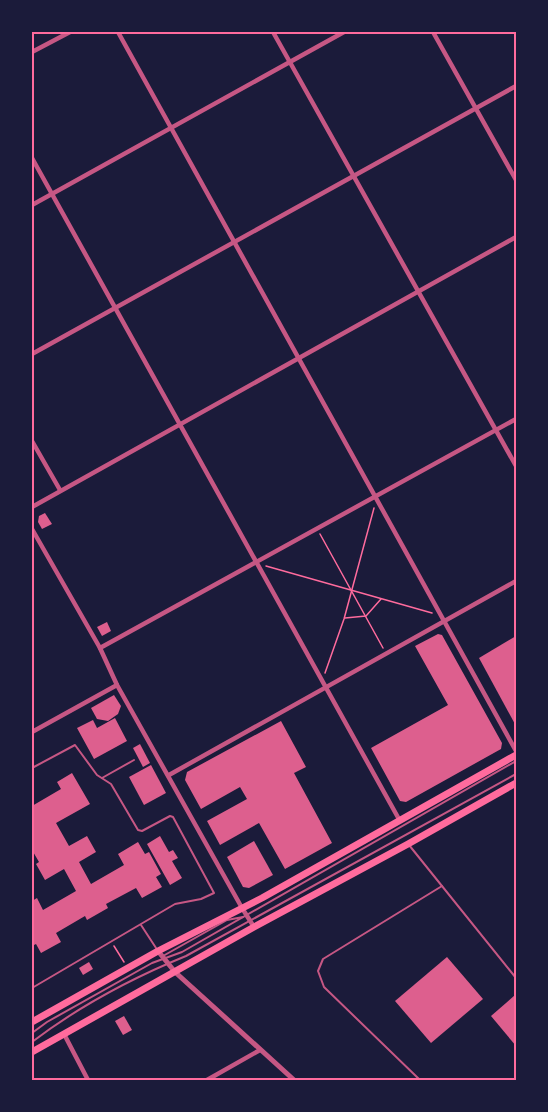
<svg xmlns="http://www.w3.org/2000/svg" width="548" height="1112" font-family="'Noto Sans',sans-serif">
<rect width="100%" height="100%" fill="#1b1b3a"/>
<g fill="#dd5f8e">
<path d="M45 513 52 524 42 529 38 522 39 516Z"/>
<path d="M107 622 111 631 102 636 97 627Z"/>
<path d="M438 634 442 635 502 743 501 749 406 802 400 801 371 748 448 705 415 646Z"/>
<path d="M516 636V726L479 658Z"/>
<path d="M114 695 121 706 118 714 108 721 97 719 91 708Z"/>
<path d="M115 718 127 741 94 759 77 728 93 720 97 728Z"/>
<path d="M281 721 306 767 294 773 332 843 285 869 259 823 220 845 207 821 247 799 240 787 201 809 185 780 187 772Z"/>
<path d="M140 744 150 763 143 767 133 748Z"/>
<path d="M151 765 166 793 144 805 129 777Z"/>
<path d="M72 773 90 804 56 823 69 846 87 836 96 852 79 862 91 884 124 865 118 854 138 842 145 854 149 852 161 874 156 877 162 887 142 898 136 888 106 904 108 908 87 920 85 916 56 933 61 942 41 953 36 944 32 946V901L37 898 43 910 76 891 64 869 45 880 36 864 39 862 32 850V806L61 789 57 782Z"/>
<path d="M160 836 169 852 173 850 178 858 172 861 182 878 170 885 147 844Z"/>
<path d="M254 841 273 875 249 888 243 887 227 857Z"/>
<path d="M447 957 483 999 431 1043 395 1001Z"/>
<path d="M89 962 93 969 83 975 79 968Z"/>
<path d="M515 995 516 996V1046L491 1016Z"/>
<path d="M124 1016 132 1030 123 1035 115 1021Z"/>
</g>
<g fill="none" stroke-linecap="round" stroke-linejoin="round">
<g stroke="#ff6b9d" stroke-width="1.5">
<path d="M320 534 383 648"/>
<path d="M266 566 432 613"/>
<path d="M345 618 366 616 381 599"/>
<path d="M325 673 344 619 374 508"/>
<path d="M114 946 124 962"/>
</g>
<g stroke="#c65784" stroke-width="2">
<path d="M32 768 75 745 97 775 111 784 138 830 142 831 170 816 173 817 214 893 201 899 175 904 32 988"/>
<path d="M102 778 134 760"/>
<path d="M409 845 516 978"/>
<path d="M141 925 158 951"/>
<path d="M163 956 227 920 243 917"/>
<path d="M32 1033 47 1022 152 963 182 952 516 761"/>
<path d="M32 1042C78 1007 132 978 186 956L516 774"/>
<path d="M420 1080 324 987 318 971 323 959 442 886"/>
</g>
<g stroke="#c65784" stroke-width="4.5">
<path d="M118 32 516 751"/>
<path d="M273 32 516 466"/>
<path d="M433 32 516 180"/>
<path d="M32 52 70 32"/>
<path d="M32 158 400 821"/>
<path d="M32 205 344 32"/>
<path d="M32 354 516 86"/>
<path d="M32 441 60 490"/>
<path d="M32 507 516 237"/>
<path d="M32 529 100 648 117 685 242 908 254 927"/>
<path d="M100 648 516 419"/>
<path d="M32 732 117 685"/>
<path d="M169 775 516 581"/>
<path d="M64 1034 88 1080"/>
<path d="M207 1080 260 1050"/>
</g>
<path stroke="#c65784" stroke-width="5" d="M158 951 175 972 294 1080"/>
<g stroke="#ff6b9d" stroke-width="7">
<path d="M32 1022 158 951 262 898 516 755"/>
<path d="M32 1052 254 927 408 844 516 783"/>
</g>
</g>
<rect width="548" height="1112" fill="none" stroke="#1b1b3a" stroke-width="66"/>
<rect x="33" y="33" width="482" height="1046" fill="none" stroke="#ff6b9d" stroke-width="2"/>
</svg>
